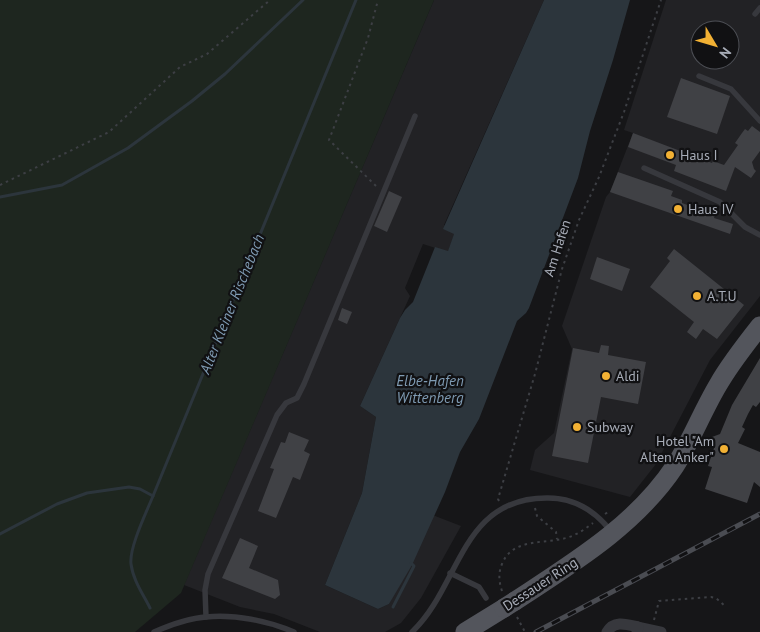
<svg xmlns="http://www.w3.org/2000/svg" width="760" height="632" font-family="'PT Sans',sans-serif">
<rect width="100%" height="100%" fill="#161618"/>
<g fill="#222225" fill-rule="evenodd">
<path d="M434 0H544L444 225 455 232 448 252 423 244 405 288 410 296 360 406 376 417 362 493 325 585 378 609 389 604 430 514 461 526 421 598 401 623 385 632H320L274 614 240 607 184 585Z"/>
<path d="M666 0H760V296L710 360 656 464 630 497 530 470 535 450 554 433 572 349 562 326 606 197 610 192 633 133 624 130ZM700 30H730V60H700Z"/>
</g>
<path fill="#1e261f" d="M0 0H434L181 593 135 632H0Z"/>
<path fill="#2c353c" d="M544 0H630L613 60 590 131 578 178 529 308 526 313 517 321 479 419 460 452 445 492 412 565 389 604 378 609 325 585 362 493 376 417 360 406 400 318 405 310 413 302 435 247 448 251 454 234 443 229Z"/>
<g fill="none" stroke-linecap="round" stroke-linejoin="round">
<g stroke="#2c353c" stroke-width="3">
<path d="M0 197 62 185 128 148 192 101 225 74 303 0"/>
<path d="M0 534 57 504 87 493 129 487 140 489 153 496"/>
<path d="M393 607 414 566 411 563"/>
<path d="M150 608C143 594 133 580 131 564 129 548 146 513 153 496L356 0"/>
</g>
</g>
<g fill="#404145">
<path d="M681 78 730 96 717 134 667 117Z"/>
<path d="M752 126 760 132V151L752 162 754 169 756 171 751 178 735 167 726 191 674 171 676 165 628 147 633 133 712 163 713 161 724 165 738 145 735 143 742 133 745 129 748 131Z"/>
<path d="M618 172 673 191 671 196 682 200V203L715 215 714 218 733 224 730 234 610 192Z"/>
<path d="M389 191 402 197 387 232 374 226Z"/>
<path d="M674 249 744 305 717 339 703 329 696 339 687 332 694 322 650 287 670 261 667 258Z"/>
<path d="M597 257 630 269 622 291 590 279Z"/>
<path d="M342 308 352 312 347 324 338 320Z"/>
<path d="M601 345 609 346 608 355 646 362 638 404 601 397 588 463 552 456 573 348 599 353Z"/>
<path d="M760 358V402L756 407 753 405 748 414 742 427 745 429 738 443 760 452V487L754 482 747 503 705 489 712 467 708 466 715 445 712 437 720 434 732 405Z"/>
<path d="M289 432 309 440 304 451 310 454 300 480 293 477 276 518 258 511 274 469 270 468 281 442 285 443Z"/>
<path d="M240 538 258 546 249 568 278 580 280 595 275 599 222 578Z"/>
</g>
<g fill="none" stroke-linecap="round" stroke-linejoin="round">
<g stroke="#3d3f44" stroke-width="2" stroke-dasharray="2.5 4" stroke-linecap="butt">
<path d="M0 185 109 132 180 67 207 54 270 0"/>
<path d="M376 186 329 140 368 38 378 0"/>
<path d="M499 501 498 499 535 374 562 269 579 220 599 177 624 112 661 0"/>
<path d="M535 508 537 516 556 532 557 539"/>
<path d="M605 514 610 511"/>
<path d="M502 591C499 582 498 573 502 564 512 538 544 544 566 538 577 535 585 529 593 523"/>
<path d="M517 617 525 632"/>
<path d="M654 620 659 601 711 597 716 598 726 607"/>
</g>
<g stroke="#37383d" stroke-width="5.5">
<path d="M755 14 760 8"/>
<path d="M699 76 731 89 760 121"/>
<path d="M644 168 720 202 745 227 760 235"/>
<path d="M450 573 479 587 486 598"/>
<path d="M206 617 205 590 208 574 277 415 286 403 297 398 304 384 415 116"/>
<path d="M154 632C170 625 189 618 206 617 235 614 268 621 294 632"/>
<path d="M412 632C461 586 460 497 548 498 574 498 594 510 610 530"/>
</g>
<g stroke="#37383d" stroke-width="11">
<path d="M638 627 661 632"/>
<path d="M607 632C614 620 626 624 638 627L637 632"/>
</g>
<g stroke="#53555c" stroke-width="19">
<path d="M515 601C573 563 636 525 675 466 691 441 702 412 718 385 730 364 745 345 760 326"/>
<path d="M465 632 504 608"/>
</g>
<defs>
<path id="rail" d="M536 632 760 514"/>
</defs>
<use href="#rail" stroke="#4a4c52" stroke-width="5"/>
<use href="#rail" stroke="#111113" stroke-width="3" stroke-dasharray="9" stroke-linecap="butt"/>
<path stroke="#53555c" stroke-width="19" d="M504 608 515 601"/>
</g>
<g fill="#f2b134" stroke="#111113" stroke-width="2">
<circle cx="670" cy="155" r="5"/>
<circle cx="678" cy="209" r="5"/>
<circle cx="697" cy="296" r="5"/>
<circle cx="606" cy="376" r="5"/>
<circle cx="577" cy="427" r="5"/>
<circle cx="724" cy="449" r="5"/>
</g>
<g text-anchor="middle" stroke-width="4.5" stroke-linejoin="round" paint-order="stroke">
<g font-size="14" fill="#a8adb8" stroke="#111113" text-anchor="start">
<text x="680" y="160">Haus I</text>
<text x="688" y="214">Haus IV</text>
<text x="707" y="301">A.T.U</text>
<text x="616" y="381">Aldi</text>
<text x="587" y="432">Subway</text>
<text x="714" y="446" text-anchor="end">Hotel "Am<tspan x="714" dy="16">Alten Anker"</tspan></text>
</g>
<g font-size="14" fill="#a8adb8" stroke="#111113">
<text transform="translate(557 248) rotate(-72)" y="5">Am Hafen</text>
<text transform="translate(540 584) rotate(-33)" y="5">Dessauer Ring</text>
</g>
<g font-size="15" font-style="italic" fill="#7f9bb3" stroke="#111113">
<text transform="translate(232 304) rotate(-68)" y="5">Alter Kleiner Rischebach</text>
<text x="430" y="386">Elbe-Hafen<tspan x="430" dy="17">Wittenberg</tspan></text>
</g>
</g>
<g transform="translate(715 45) rotate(128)"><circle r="24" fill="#111113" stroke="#4d4f55"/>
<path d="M0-4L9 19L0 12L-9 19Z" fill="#f2b134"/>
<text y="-8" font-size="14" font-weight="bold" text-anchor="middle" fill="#a8adb8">N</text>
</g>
</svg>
